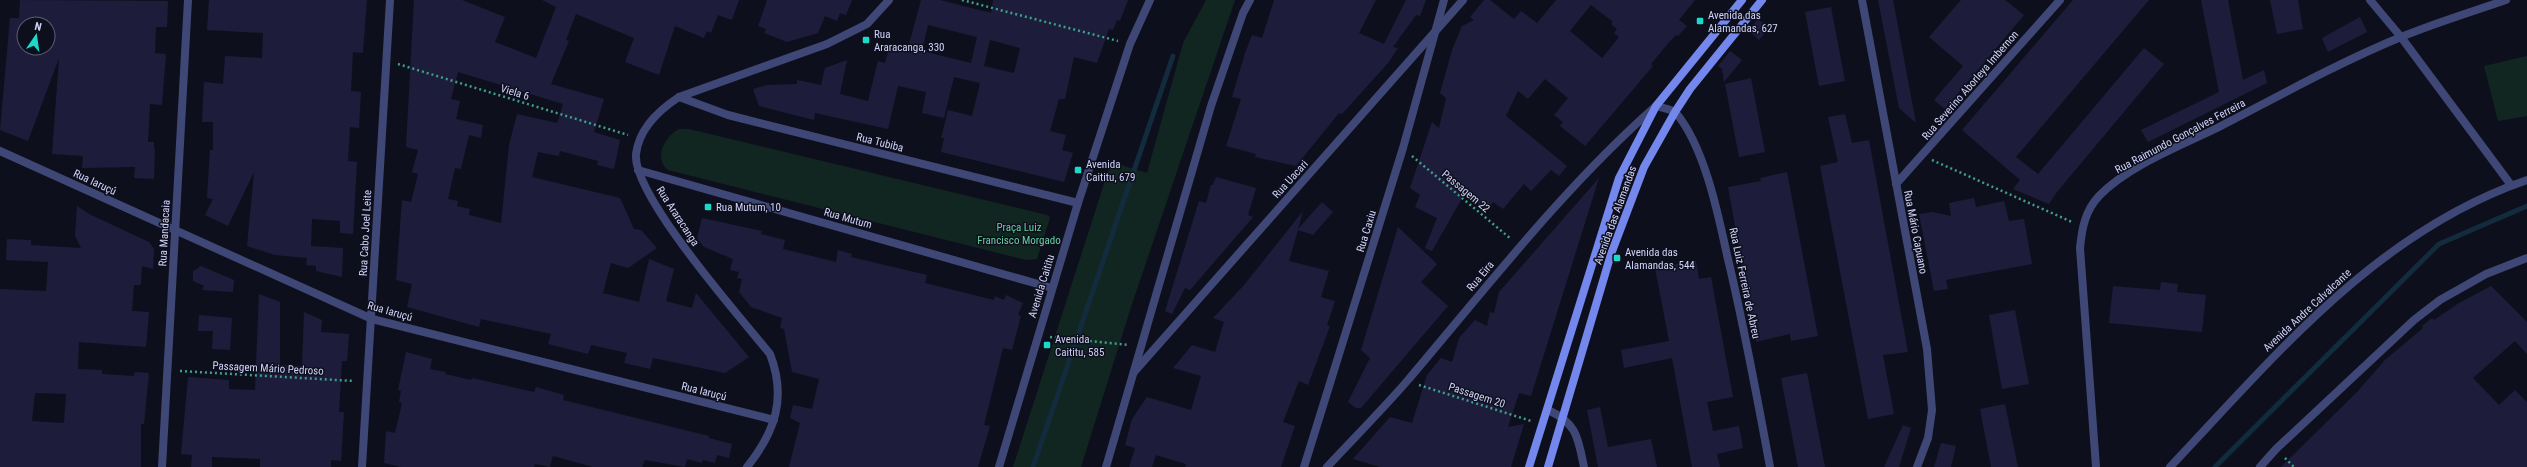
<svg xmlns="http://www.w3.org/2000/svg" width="2527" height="467" font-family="'Roboto Condensed',sans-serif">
<rect width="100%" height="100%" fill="#0e0f1d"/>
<g fill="#122621">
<path d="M1206 0H1235L1130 310 1081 467H1013L1111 162 1147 173 1183 43Z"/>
<path d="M2527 56V116L2498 121 2484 66Z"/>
<path d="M679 129H689L1047 215 1050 217 1049 221 1037 259 1026 260 668 170C653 158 665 136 679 129Z"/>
</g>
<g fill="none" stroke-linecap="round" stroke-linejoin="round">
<g stroke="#122b3d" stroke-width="5">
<path d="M1033 467 1173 56"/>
<path d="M2215 467 2439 244 2527 206"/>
</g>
</g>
<g fill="#1d1d3b" fill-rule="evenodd">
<path d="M20 0 168 1 167 27H156L155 53 166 54 162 105 150 104 148 142H154V149H155L154 179 134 178 135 167 82 168 83 156 52 154 59 58 28 141 0 130 10 18H19ZM24 24H48V48H24Z"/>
<path d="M209 0H367L363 53 353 52 351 91 361 92 359 128 350 127 348 161 357 162 353 234 340 233V221L312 219 311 246 343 248 342 277 316 271V266L306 265 307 258 275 255 247 246 254 172 228 226 205 215 213 199 207 198 210 150H213V122H202L204 82 223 84 225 56 262 58 263 33 207 30Z"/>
<path d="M414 0H462L505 17 495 42 536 58 556 7 542 0H739L732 20 718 15 711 33 707 31 704 38 675 26 659 75 625 62 634 38 576 14 566 40 569 41 551 84 604 99 594 132 620 140 614 169 597 165 598 161 560 151 559 156 538 152 532 177 620 198 634 229 641 230 657 248 628 268 611 263 603 293 639 302 649 259 674 269 666 301 692 308 696 293 749 357 725 373 653 358 650 369 624 363 627 353 591 345 588 354 548 344 551 334 481 319 479 327 407 307 412 284 396 280 402 200 411 202 418 174 412 172 418 150 406 147ZM458 72 563 104 557 123 517 114 509 145 501 223 469 215 470 209 457 206 458 201 448 199 455 168 461 169 469 135 481 138 483 125 456 119 460 101 451 99Z"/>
<path d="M767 0H852L846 15 840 13 837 21 825 16 818 33 787 42 764 33 766 29 758 26Z"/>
<path d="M921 0H940L991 13 993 0H1128L1120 21 1117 20 1113 30 1109 29 1097 63 1074 57 1065 99H1059L1050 131 1066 135 1062 150 1073 153 1064 182 941 152 944 138H941L948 110 972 116 980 83 954 77 944 118 922 113 926 92 898 86 888 129 815 113 814 120 759 106 753 89 767 85 797 84V80L821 85 825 68 847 60 840 94 868 101 878 61 885 63 890 45 907 50 908 48ZM928 25 977 37 971 63 922 51ZM990 40 1020 48 1014 73 984 66Z"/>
<path d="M1274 0H1376L1359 33 1384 44 1406 0H1426L1420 16 1416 15 1393 47 1398 48 1388 63 1342 114 1339 113 1296 166 1255 157 1256 154 1226 146 1241 99 1232 97 1245 53 1252 35 1262 38Z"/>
<path d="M1484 0H1490L1514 19 1521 11 1537 23 1556 0H1695L1679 20 1687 26 1678 36 1676 35 1670 41 1651 64 1653 66 1585 146 1560 126 1563 122 1554 115 1568 98 1545 79 1528 99 1518 91 1506 116 1567 166 1559 176 1551 170 1531 191 1524 184 1503 209 1493 202 1486 210 1465 193 1432 251 1425 248 1437 218 1415 207 1420 195 1410 188 1432 122 1439 128 1446 98 1440 93 1452 50 1462 26 1474 20 1470 17ZM1591 5 1613 22 1611 24 1617 29 1614 33 1619 37 1602 58 1570 31Z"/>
<path d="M1878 0H1893L1916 123 1899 108Z"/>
<path d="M1961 0H2005L2024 15 1945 109 1934 100 1963 66 1929 37Z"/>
<path d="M2073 0H2149L2016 157 2038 174 2144 48 2164 64 2057 192 2049 204 2013 189 2020 180 1962 130Z"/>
<path d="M2201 0H2228L2243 80 2264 70 2267 83 2148 142 2141 130 2219 92Z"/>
<path d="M2270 0H2298L2303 29 2277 34Z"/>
<path d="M1831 7 1845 81 1819 86 1805 12Z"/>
<path d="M2360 17 2367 32 2328 52 2322 38Z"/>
<path d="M1758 19 1769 28 1759 40 1748 30Z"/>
<path d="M1730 51 1742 60 1724 82 1722 69 1718 66Z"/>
<path d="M1751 78 1765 152 1739 157 1725 84Z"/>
<path d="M1845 114 1852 143 1869 140 1908 352 1883 355 1894 414 1868 419 1820 166 1838 162 1828 117Z"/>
<path d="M1787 172 1818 336 1791 341 1790 334 1756 342 1728 187 1761 181 1760 178Z"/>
<path d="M1216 177 1256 188 1248 215 1253 217 1190 290 1185 288 1172 314 1165 311 1199 201 1206 203 1211 185H1213Z"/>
<path d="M1599 178 1531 396 1519 393 1508 427 1524 424 1511 467H1380L1353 459 1390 417 1412 423 1427 375 1441 358 1452 362 1459 338 1475 320 1487 326 1490 312 1494 313 1499 292Z"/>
<path d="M1974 198 1976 207 2004 201 2009 221 2024 219 2032 264 1946 280 1948 289 1934 291 1919 214 1933 212 1951 216 1949 203Z"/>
<path d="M1322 202 1333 212 1313 235 1298 230 1289 261 1329 271 1321 297 1335 301 1327 325 1330 326 1308 385 1299 381 1283 422 1295 426 1281 467H1185L1186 464 1156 455 1152 467H1129L1135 448 1125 445 1132 419 1147 397 1191 410 1201 376 1173 368 1192 345 1215 352 1224 322 1213 318 1245 284 1303 211 1298 229Z"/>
<path d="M77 206 91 215 149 242 154 249 153 269 142 266 141 285H134L132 311 149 312 146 347 79 342 78 369 102 370V374L134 376 135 372 149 373 144 424H141V467H0V289L46 291 48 262 6 260 7 239 31 240V245L81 248 75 236ZM35 393 66 394 64 423 32 421Z"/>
<path d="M702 218 762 231 761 234 785 240 783 249 836 262 838 250 852 254 851 257 927 275 925 283 994 300 995 296 1004 300 1006 295 1023 303 1018 315 1021 316 1012 350 1003 348 984 425 990 426 978 467H789L800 423 790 418 793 405 812 409 819 379 792 372 784 329 780 328 782 318 751 307 739 292 742 279 737 278 739 272 730 270 733 259 704 247 697 238Z"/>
<path d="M1398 227 1437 264 1421 282 1448 306 1361 408H1356L1348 402 1370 358 1361 350Z"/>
<path d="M1696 261 1699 279 1711 277 1733 397 1707 402 1713 431 1739 426 1743 448 1717 454 1720 467H1692L1672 358 1624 368 1621 350 1669 341 1655 268Z"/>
<path d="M201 266 234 280 233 292 202 290 204 286 193 281V271Z"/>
<path d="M2161 282 2178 284 2177 292 2206 295 2202 332 2109 323 2113 286 2160 290Z"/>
<path d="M2491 286 2527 322V354L2515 341 2473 378 2499 405 2515 390 2527 402V467H2281L2357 392 2385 360 2423 328 2422 326 2432 318 2434 320 2459 303Z"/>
<path d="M259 294 280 302V365L302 366 304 312 322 320 321 332 349 334 347 361H342L339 412H344L341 461 331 460V467H260V459L212 457V467H191L192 455 181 454 188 377 229 380V389L255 390Z"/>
<path d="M2015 310 2029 384 2002 389 1989 315Z"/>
<path d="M199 315 232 318 230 350 212 349 213 331H198Z"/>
<path d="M406 352 432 359 430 369 446 372 445 374 471 380 472 378 534 392 536 387 564 395 563 400 709 436V438L732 444 729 458 717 455 715 463 703 460 702 463 687 459 685 467 645 460 642 467H593L553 456 550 467 535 464 534 467H401L384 463 386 431 395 433 402 403 399 402 401 391 398 390Z"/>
<path d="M1807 373 1825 467H1798L1781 378Z"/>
<path d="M2005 404 2018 467H1991L1980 409Z"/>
<path d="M1600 407 1608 447 1651 439 1657 467H1598L1587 410Z"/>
<path d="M1903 425 1911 428 1899 467H1884Z"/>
<path d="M1941 443 1956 446 1951 467H1934Z"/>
</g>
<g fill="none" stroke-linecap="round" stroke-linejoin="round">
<g stroke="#3ca188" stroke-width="2.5" stroke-dasharray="2 3" stroke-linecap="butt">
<path d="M962 0 1118 41"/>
<path d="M398 64 628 135"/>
<path d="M1412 156 1511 239"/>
<path d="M1932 160 2072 222"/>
<path d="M1050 337 1129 345"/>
<path d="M180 371 354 381"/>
<path d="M1419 385 1531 421"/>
<path d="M2285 458 2294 467"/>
</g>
<g stroke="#3f4776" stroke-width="8">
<path d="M1862 0 1927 349 1932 410 1928 438 1917 467"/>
<path d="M2370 0 2401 37 2511 185"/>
<path d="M679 97 728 115 1078 203"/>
<path d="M0 151 372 319 774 420"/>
<path d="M638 170 1052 288"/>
<path d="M1896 184 2060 0"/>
<path d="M1134 372 1463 0"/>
<path d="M1548 410C1577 423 1578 438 1584 467"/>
<path d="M162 467 188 0"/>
<path d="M362 467 390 0"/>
<path d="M747 467C775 432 787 398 770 354 741 318 632 195 636 154 639 129 659 110 679 97L827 44 867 24 889 0"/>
<path d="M999 467 1078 203 1130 44 1150 0"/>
<path d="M1106 467 1211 106 1243 13 1250 0"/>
<path d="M1304 467 1403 148 1444 0"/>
<path d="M1327 467C1354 438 1382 410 1408 380 1488 286 1563 188 1656 106 1662 108 1672 109 1676 113 1704 146 1718 213 1727 255 1744 325 1757 396 1770 467"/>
<path d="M2096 467 2080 248C2082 228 2085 211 2099 196 2128 166 2180 146 2217 128 2277 97 2338 63 2401 37 2435 23 2471 12 2506 0"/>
<path d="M2170 467C2276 355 2376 232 2527 180"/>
<path d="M2260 467 2276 449 2414 320 2440 300 2486 274 2527 258"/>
</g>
<g stroke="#7387ed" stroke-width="8">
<path d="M1529 467 1619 178 1656 106 1742 0"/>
<path d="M1548 467 1611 254 1644 167 1675 112 1690 89 1762 0"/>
</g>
</g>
<g fill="#1bd9c8" stroke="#0e0f1d" stroke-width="1.5">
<rect x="1696" y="17" width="8" height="8" rx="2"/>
<rect x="862" y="36" width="8" height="8" rx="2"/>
<rect x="1074" y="166" width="8" height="8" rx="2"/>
<rect x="704" y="203" width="8" height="8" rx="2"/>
<rect x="1613" y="254" width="8" height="8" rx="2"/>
<rect x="1043" y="341" width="8" height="8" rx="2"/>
</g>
<g text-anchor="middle" stroke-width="3" stroke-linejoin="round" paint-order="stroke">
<g font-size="11" fill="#d0d3f9" stroke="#0e0f1d" text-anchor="start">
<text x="1708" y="19">Avenida das<tspan x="1708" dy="13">Alamandas, 627</tspan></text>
<text x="874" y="38">Rua<tspan x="874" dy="13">Araracanga, 330</tspan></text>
<text x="1086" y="168">Avenida<tspan x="1086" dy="13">Caititu, 679</tspan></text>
<text x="716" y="211">Rua Mutum, 10</text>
<text x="1625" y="256">Avenida das<tspan x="1625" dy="13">Alamandas, 544</tspan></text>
<text x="1055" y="343">Avenida<tspan x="1055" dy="13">Caititu, 585</tspan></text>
</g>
<g font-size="11" fill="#d0d3f9" stroke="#0e0f1d">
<text transform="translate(1970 85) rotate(-49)" y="4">Rua Severino Aborleya Imbernon</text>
<text transform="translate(515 92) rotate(17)" y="4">Viela 6</text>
<text transform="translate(2180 136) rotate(-28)" y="4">Rua Raimundo Gonçalves Ferreira</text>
<text transform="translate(880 142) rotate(14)" y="4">Rua Tubiba</text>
<text transform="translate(1290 179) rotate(-48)" y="4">Rua Uacari</text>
<text transform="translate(95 182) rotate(25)" y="4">Rua Iaruçú</text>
<text transform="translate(1466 191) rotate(40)" y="4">Passagem 22</text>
<text transform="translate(1615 215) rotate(-70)" y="4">Avenida das Alamandas</text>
<text transform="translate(678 216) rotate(57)" y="4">Rua Araracanga</text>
<text transform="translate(848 218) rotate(16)" y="4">Rua Mutum</text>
<text transform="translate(1366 231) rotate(-73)" y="4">Rua Caxiu</text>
<text transform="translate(1916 232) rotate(79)" y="4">Rua Mário Capuano</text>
<text transform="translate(164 233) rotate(-87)" y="4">Rua Mandacaia</text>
<text transform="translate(365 233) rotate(-87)" y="4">Rua Cabo Joel Leite</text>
<text transform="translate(1480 276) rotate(-50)" y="4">Rua Eira</text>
<text transform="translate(1745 283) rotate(78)" y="4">Rua Luiz Ferreira de Abreu</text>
<text transform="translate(1041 286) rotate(-73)" y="4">Avenida Caititu</text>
<text transform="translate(2307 310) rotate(-43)" y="4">Avenida Andre Calvalcante</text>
<text transform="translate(390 311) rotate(16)" y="4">Rua Iaruçú</text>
<text transform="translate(268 368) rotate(3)" y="4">Passagem Mário Pedroso</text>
<text transform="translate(704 391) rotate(14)" y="4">Rua Iaruçú</text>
<text transform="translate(1477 395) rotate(18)" y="4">Passagem 20</text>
</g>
<g font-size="11" fill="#66cfa0" stroke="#0e0f1d">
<text x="1019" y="231">Praça Luiz<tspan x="1019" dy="13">Francisco Morgado</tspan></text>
</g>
</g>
<g transform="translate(36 36) rotate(13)"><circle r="19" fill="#0e0f1d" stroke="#5c5d75"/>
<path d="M0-3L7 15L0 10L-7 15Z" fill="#1bd9c8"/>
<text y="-6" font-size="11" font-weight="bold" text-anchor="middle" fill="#d0d3f9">N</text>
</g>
</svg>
